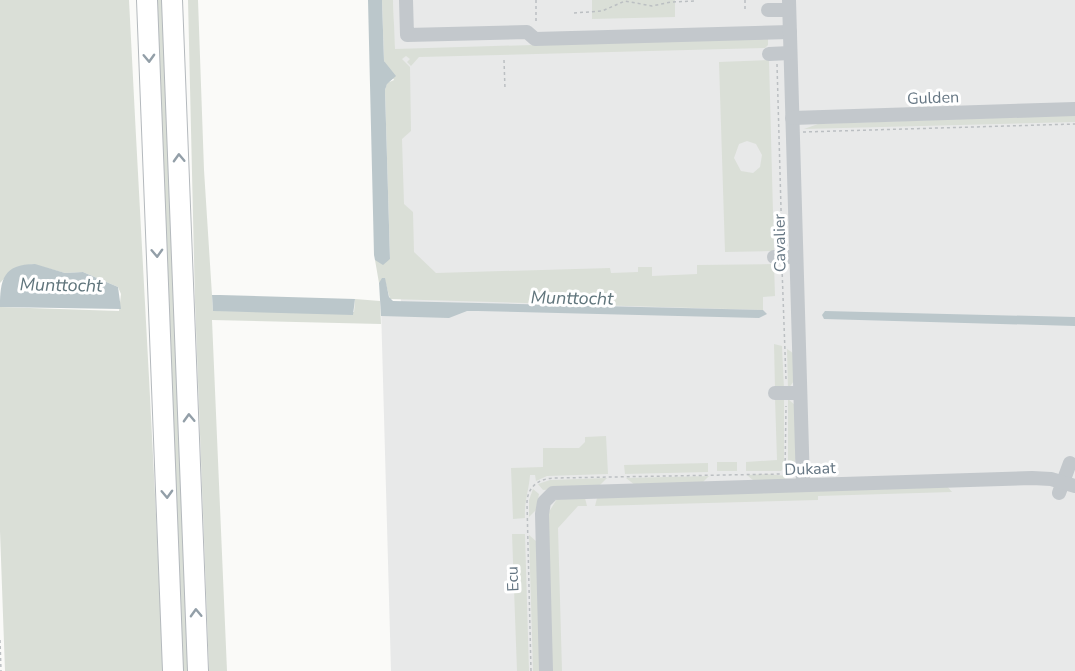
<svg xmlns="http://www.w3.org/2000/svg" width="1075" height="671" font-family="'Nunito Sans',sans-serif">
<rect width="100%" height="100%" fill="#fafaf8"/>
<path fill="#e8e9e9" d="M393 0H1075V671H391L381 307H401Z"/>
<g fill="#dadfd7" fill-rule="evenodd">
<path d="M0 0H129C140 224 154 447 163 671H5L0 531V307L119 311 121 294 118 287 83 272 65 273 32 264 12 270 0 283Z"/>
<path d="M154 0H166L192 671H180Z"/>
<path d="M188 0H198L204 170 213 311 354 312 355 299 380 301 381 324 212 320 227 671H209L195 302Z"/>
<path d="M382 0H393L395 49 768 38V45L765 48 419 57 411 66 407 62 410 59 406 56 402 59 410 67 411 131 402 139 404 204 413 212 414 252 436 273 610 268 611 273 638 272V267H652V276L697 274V265L774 264 775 296 763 297V310L390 299 385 281 379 283 375 260 384 261 390 259 385 90 387 83 394 80 384 61Z"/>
<path d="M592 0H675V17L592 19Z"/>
<path d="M769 60 774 251 725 252 719 62ZM747 141 756 144 762 155 760 167 753 173 741 171 734 158 739 144Z"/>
<path d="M1075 115V122L804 129 818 124Z"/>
<path d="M774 344 782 346 784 389H775Z"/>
<path d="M787 349 793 353 794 381 788 389Z"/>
<path d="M775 398H784V468L781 471H746V462L777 460Z"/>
<path d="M788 399 795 405 796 458 792 472 788 469Z"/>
<path d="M606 436 608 474 547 476 536 481 535 475H530C529 490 524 502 525 518L513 519 511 468 543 467V448H579L585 442V437Z"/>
<rect x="717" y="462" width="20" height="9"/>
<path d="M708 463V472L625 474 624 465Z"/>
<path d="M767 474 787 476H788L783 480 754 481 747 475Z"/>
<path d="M709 476 702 483 635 485 626 478Z"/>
<path d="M607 478 599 486 543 490 538 484 550 480Z"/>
<path d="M947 486 952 492 818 496V500L595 506 597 498Z"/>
<path d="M533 489 539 494 536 510 529 517V500Z"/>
<path d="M585 498 587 506H578L558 528 562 671H551L547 515 557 499Z"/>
<path d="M512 534H525L529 671H517Z"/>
<path d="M529 535 537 542 541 671H533Z"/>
</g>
<g fill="#bbc7cb">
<path d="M368 0H382L384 61 396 76 387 84 385 90 390 259 383 265 375 260 374 255Z"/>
<path d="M35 264 65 273 83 272 118 287 121 309 0 307C0 280 3 264 35 264Z"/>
<path d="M382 278H385L389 297 393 301 763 310 767 314 759 318 478 311H467L449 318 381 316 379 283Z"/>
<path d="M212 295H220L355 299 353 315 213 311Z"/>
<path d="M825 311 1075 317V326L824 319 822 315Z"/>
</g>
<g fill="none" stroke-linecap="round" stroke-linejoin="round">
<defs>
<g id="highway">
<path d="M147 0 173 671"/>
<path d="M172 0 198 671"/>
</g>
</defs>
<use href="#highway" stroke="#b4b9bd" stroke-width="22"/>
<g stroke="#bbbfc2" stroke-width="1.5" stroke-dasharray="3 3" stroke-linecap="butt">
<path d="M536 0V23"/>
<path d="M745 0V10"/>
<path d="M574 13 602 11 625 1 652 6 671 2 695 1"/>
<path d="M504 60 505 89"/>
<path d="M777 64 782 245"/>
<path d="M803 132 1075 124"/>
<path d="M782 268 786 380"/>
<path d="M785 473 786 406"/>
<path d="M0 640 1 671"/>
<path d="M531 671 527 503C527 487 539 478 555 478L781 474"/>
</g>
<g stroke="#c3c8cc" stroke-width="14">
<path d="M406 0 407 35 527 32 535 39 790 32"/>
<path d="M789 0 803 485"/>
<path d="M768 10H789"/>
<path d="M769 54 790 53"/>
<path d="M792 118 1075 109"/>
<path d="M774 257H796"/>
<path d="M775 393H800"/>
<path d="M1059 493 1070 463"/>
<path d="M546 671 542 514 544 502 553 493 1032 478 1051 479 1075 486"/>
</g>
<use href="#highway" stroke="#fff" stroke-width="20"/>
</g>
<defs><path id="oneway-chevron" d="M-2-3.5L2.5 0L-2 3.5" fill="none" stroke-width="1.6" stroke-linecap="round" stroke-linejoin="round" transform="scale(1.5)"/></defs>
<g stroke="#939fa8">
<use href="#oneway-chevron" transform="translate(149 58) rotate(88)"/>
<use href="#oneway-chevron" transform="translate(179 158) rotate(-92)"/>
<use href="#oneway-chevron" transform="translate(157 253) rotate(88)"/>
<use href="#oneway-chevron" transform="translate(189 418) rotate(-92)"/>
<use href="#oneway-chevron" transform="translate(167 494) rotate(88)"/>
<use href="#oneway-chevron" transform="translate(196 613) rotate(-92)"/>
</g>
<g text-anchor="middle" stroke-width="6" stroke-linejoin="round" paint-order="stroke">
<g font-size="16" fill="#657683" stroke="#fff">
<text transform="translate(933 97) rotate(-2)" y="6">Gulden</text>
<text transform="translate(779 243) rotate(-91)" y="6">Cavalier</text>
<text transform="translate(810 468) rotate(-2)" y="6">Dukaat</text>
<text transform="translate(512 579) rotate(-92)" y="6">Ecu</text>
</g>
<g font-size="18" font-style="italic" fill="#60757c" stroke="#fff">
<text transform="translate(61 285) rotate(1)" y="6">Munttocht</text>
<text transform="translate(572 298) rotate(1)" y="6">Munttocht</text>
</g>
</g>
</svg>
